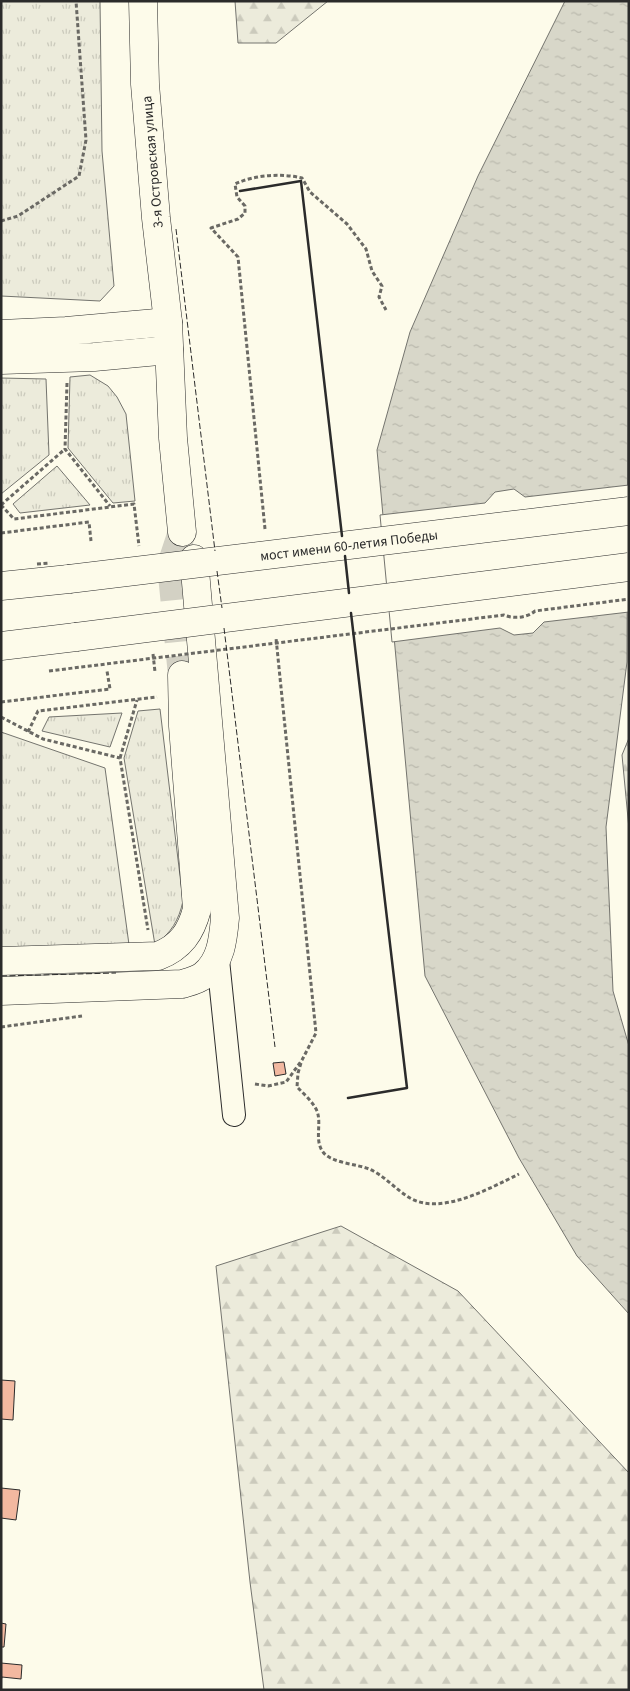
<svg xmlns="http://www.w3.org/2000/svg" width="630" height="1691" font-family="'Source Sans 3',sans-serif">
<defs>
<pattern id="grass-tufts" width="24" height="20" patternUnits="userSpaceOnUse" patternTransform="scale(1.25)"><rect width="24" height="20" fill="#ecebdb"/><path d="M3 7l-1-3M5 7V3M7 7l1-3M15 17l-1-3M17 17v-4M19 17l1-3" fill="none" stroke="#cbcabc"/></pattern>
<pattern id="forest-firs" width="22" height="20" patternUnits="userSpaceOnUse" patternTransform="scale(1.25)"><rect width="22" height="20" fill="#ecebdb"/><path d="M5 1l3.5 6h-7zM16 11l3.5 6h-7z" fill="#cbcabc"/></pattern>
<pattern id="water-ripples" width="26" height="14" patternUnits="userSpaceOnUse" patternTransform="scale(1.25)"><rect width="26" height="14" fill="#d8d7c9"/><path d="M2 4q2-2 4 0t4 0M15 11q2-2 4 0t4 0" fill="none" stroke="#bab9ad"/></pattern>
</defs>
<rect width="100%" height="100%" fill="#fdfbea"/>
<g fill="url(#grass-tufts)" stroke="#74746e">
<path d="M1 1H100L102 151 114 286 100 301 1 296Z"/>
<path d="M90 375 108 386 117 397 126 414 135 501 113 503 68 448 70 377Z"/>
<path d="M1 378 46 379 49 455 1 494Z"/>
<path d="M57 466 90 505 20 513 13 504Z"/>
<path d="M160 709 183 901C179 920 171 933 155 945L124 758 138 711Z"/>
<path d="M122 713 110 747 42 731 49 717Z"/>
<path d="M1 732 105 768 130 952 1 955Z"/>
</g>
<g fill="url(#forest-firs)" stroke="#74746e">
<path d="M235 1H328L276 43H238Z"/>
<path d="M629 738V829L622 755Z"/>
<path d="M341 1226 458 1291 629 1473V1690H264L250 1582 216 1266Z"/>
</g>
<path fill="url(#water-ripples)" stroke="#74746e" d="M565 1H629L627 662 606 827 613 991 629 1046V1314L577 1256 519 1158 425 976 377 450 410 332 478 176Z"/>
<path fill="#fdfbea" stroke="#74746e" d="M629 485V612L544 622 533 633 514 635 500 628 392 642 380 515 485 503 495 492 514 489 525 497Z"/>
<g fill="#f2b8a0" stroke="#2b2b2b">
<path d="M284 1062 286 1074 275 1076 273 1063Z"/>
<path d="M1 1380 15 1381 13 1420 1 1419Z"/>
<path d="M1 1488 20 1490 16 1520 1 1518Z"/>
<path d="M1 1623 6 1624 4 1647H1Z"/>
<path d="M1 1663 22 1665 21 1679 2 1677 1 1681Z"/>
</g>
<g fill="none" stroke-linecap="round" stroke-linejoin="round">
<path stroke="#d3d1c4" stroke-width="28" stroke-dasharray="28 14" stroke-linecap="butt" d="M182 532 171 565 182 675"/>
<defs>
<path id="street" d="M218 960 234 1115"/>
<path id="secondary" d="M143 1 145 84 156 218 168 322"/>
<g id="primary">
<path d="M1 334 66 331 168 322 173 438 182 532"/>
<path d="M1 360 94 357 169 350"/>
<path d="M1 586 69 579"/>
<path d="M1 646 76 637"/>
<path d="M1 961 158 956C181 947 191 932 197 909L183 726 182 675"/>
<path d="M1 991 182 984C189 982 198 980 204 975 221 961 223 940 225 918L194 559"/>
</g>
</defs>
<use href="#street" stroke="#2b2b2b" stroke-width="24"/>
<use href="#secondary" stroke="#2b2b2b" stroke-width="29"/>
<use href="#primary" stroke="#2b2b2b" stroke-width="29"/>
<g stroke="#6a6964" stroke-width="3" stroke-dasharray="4 2.5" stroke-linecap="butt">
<path d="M1 221 18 216 79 176 86 140 76 1"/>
<path d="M67 383 65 449 110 506"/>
<path d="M1 505 14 519 134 504 139 546"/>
<path d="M1 505 65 449"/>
<path d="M265 529 238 257 211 228 238 219 245 213V206L237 197 235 184C254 175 281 173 302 178L310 192 347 224 366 249 372 271 382 286 379 297 386 310"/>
<path d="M1 533 89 522 91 541"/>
<path d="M153 654 155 672"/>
<path d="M1 702 110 689 107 671"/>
<path d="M1 717 43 739 120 758 148 930"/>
<path d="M28 732 38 711 157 697"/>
<path d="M120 758 137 700"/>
<path d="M1 1027 82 1016"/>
<path d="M301 1063 298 1073 297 1087C304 1094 313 1102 317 1111 322 1124 314 1140 323 1152 331 1163 357 1164 369 1169 384 1175 396 1190 410 1198 441 1216 490 1188 519 1174"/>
<path d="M255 1084 268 1086 286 1082 302 1060 316 1033 276 638"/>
</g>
<use href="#street" stroke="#fdfbea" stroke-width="22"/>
<use href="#secondary" stroke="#fdfbea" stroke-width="28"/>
<use href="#primary" stroke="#fdfbea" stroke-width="28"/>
<defs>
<g id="primary-bridge">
<path d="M69 579 629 511"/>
<path d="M76 637 629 567"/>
</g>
</defs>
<use href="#primary-bridge" stroke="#2b2b2b" stroke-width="29" stroke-linecap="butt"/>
<g stroke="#6a6964" stroke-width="3" stroke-dasharray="4 2.5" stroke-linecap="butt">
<path d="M37 564 50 563"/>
<path d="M49 671 504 615C513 619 527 618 535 611L629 599"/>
</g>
<use href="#primary-bridge" stroke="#fdfbea" stroke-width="28"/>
<g stroke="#2b2b2b" stroke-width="1" stroke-dasharray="6 2.5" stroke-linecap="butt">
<path d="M176 229 215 551"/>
<path d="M217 571 222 608"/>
<path d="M224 628 275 1047"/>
<path d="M1 976 116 973"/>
</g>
<g stroke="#2b2b2b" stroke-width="2.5">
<path d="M240 191 301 181 342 536"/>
<path d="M345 556 349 593"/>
<path d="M348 1098 407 1088 351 613"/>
</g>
</g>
<g text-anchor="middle" stroke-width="4" stroke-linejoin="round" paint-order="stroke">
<g font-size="14" fill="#2b2b2b" stroke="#fdfbea">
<text transform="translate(152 162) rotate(-95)" y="5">3-я Островская улица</text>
<text transform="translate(349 545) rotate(-7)" y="5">мост имени 60-летия Победы</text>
</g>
</g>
<rect width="630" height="1691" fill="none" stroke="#2b2b2b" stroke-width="5"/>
</svg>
